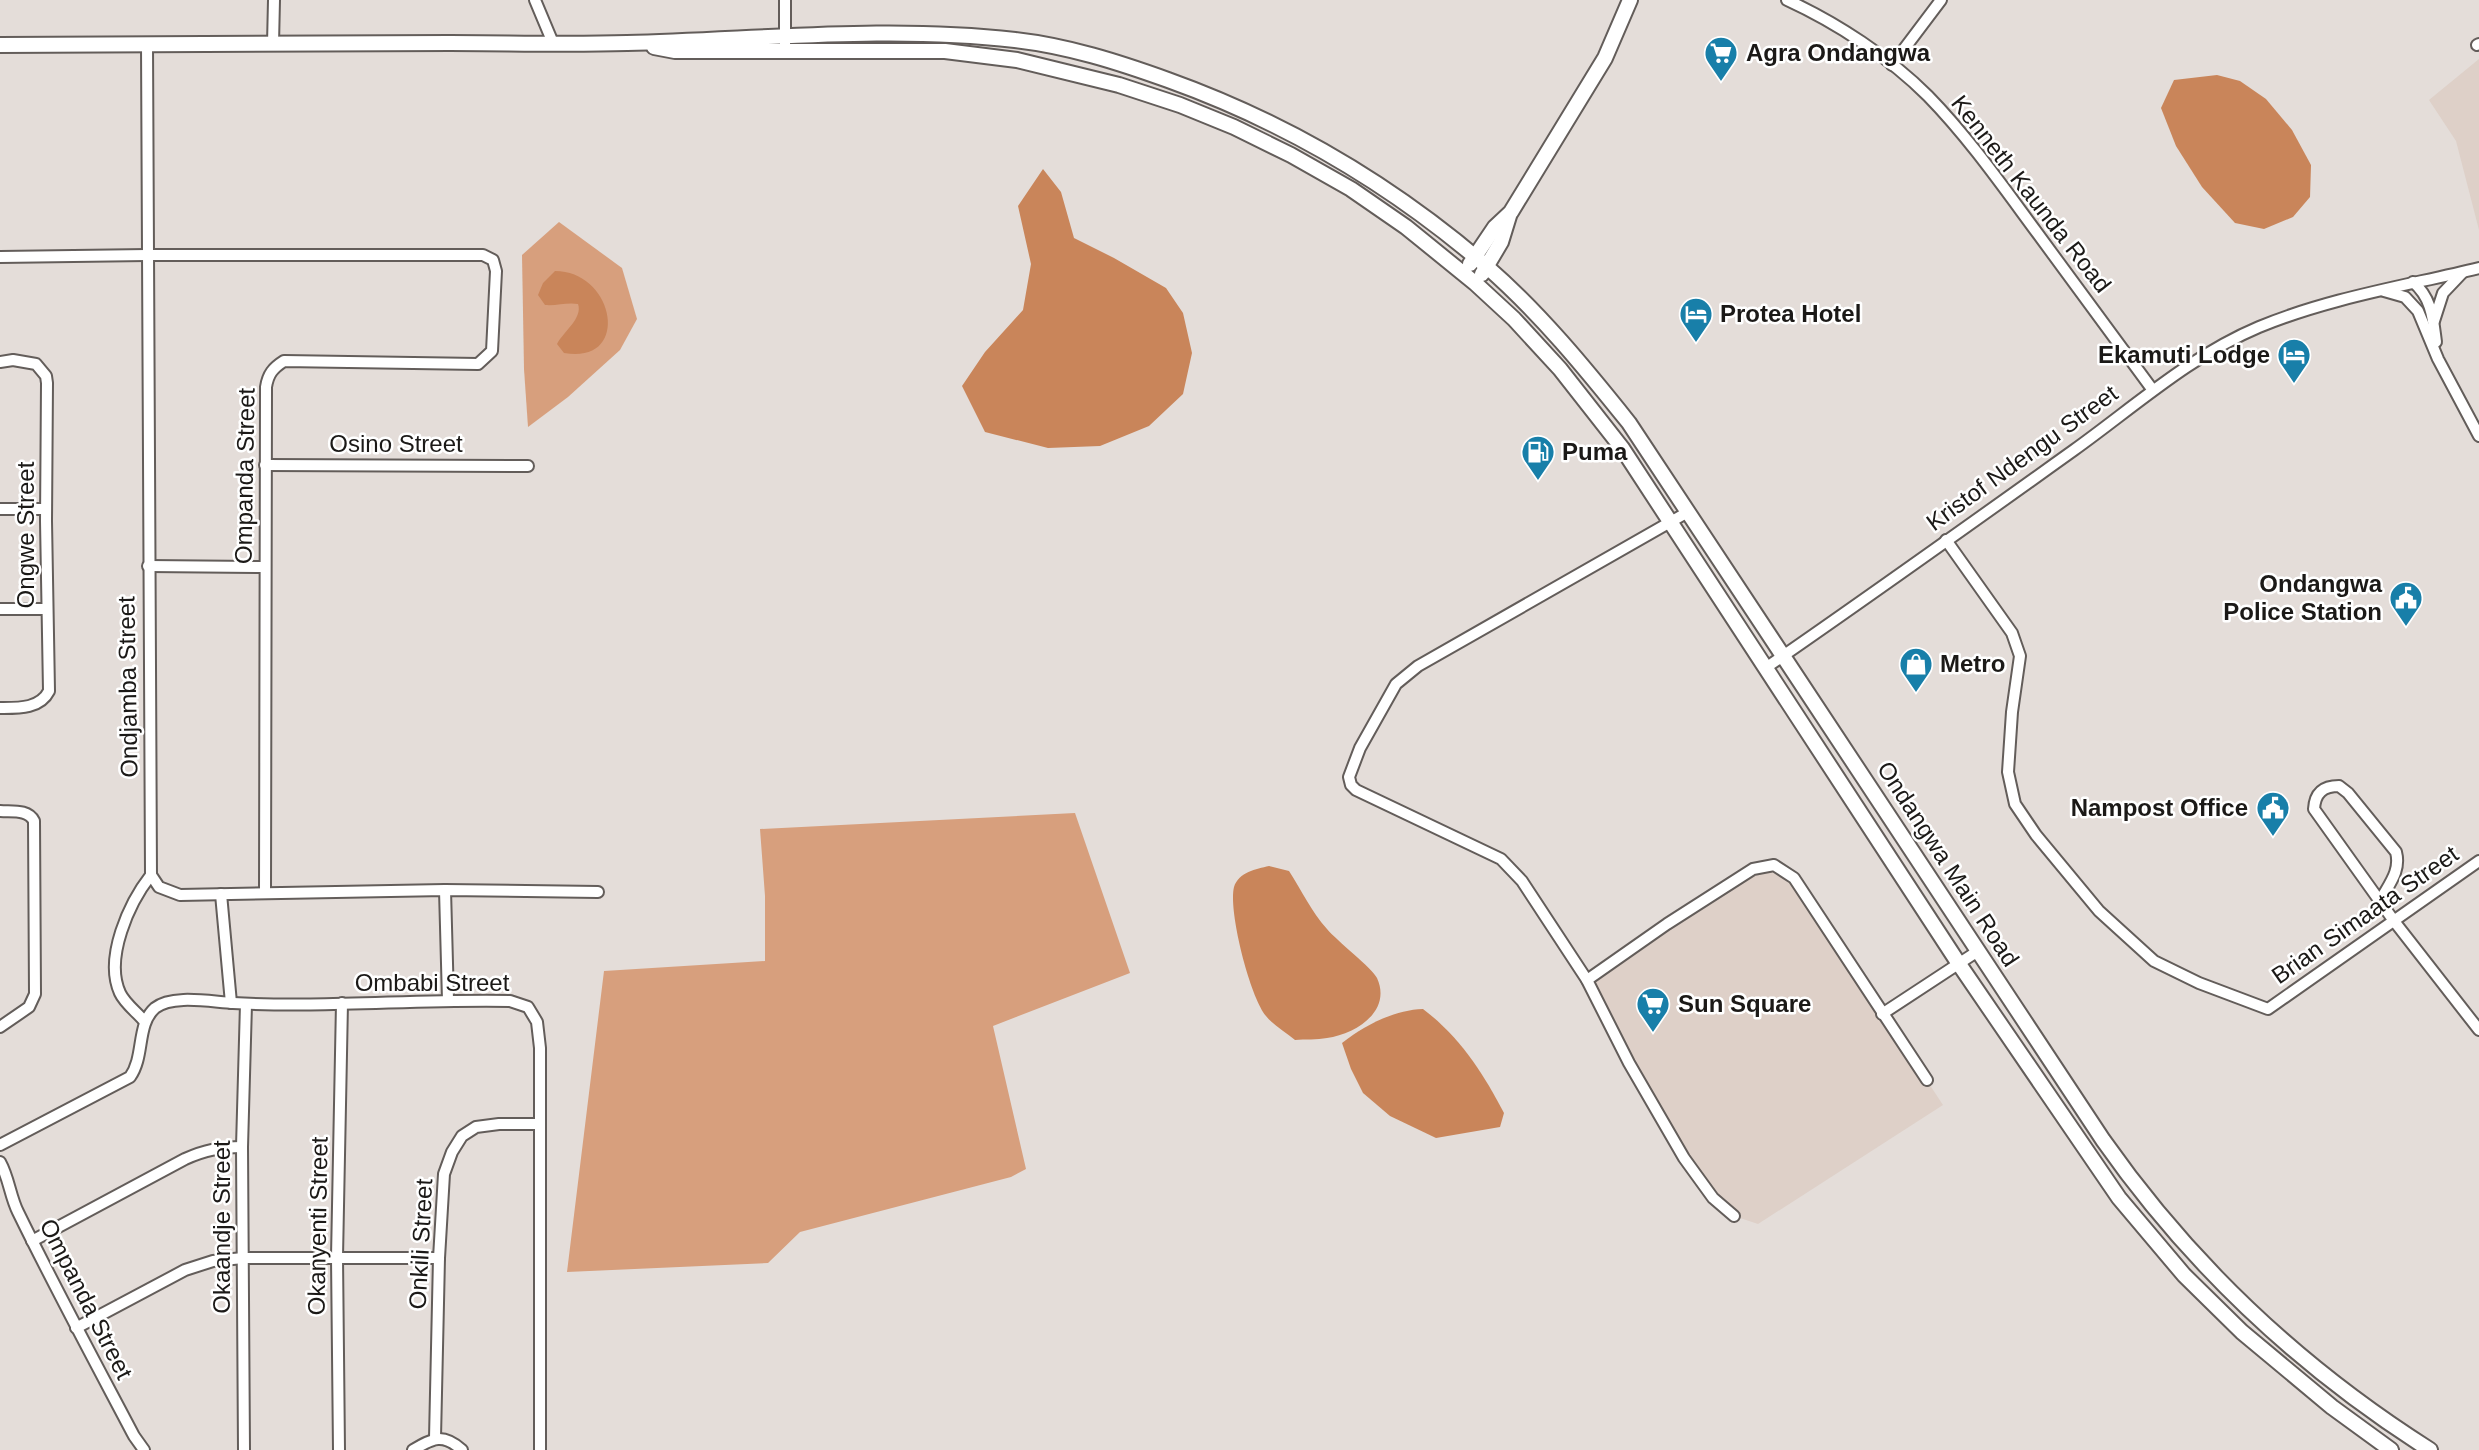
<svg xmlns="http://www.w3.org/2000/svg" width="2479" height="1450" font-family="Helvetica,sans-serif">
<rect width="100%" height="100%" fill="#e4ddd9"/>
<g fill="#ded0c8">
<path d="M2479 59V230L2456 141 2429 100Z"/>
<path d="M1774 865 1794 878 1943 1105 1758 1224 1734 1216 1713 1198 1587 980 1753 869Z"/>
</g>
<g fill="#d79f7d">
<path d="M559 222 622 268 637 319 620 350 568 397 528 427 524 369 522 255Z"/>
<path d="M1075 813 1130 973 993 1026 1026 1169 1011 1177 800 1232 768 1263 567 1272 604 971 765 961V896L760 829Z"/>
</g>
<g fill="#c9855a">
<path d="M2217 75 2240 81 2266 99 2292 130 2311 165 2310 197 2293 217 2264 229 2235 223 2202 187 2176 146 2161 108 2174 80Z"/>
<path d="M1043 169 1061 192 1074 238 1114 258 1166 288 1183 313 1192 353 1183 394 1149 426 1100 446 1048 448 985 432 962 386 985 352 1023 310 1031 264 1018 206Z"/>
<path d="M555 271C615 271 632 365 564 353L557 344C564 331 583 318 578 304 567 302 557 306 545 305L538 295 543 283Z"/>
<path d="M1269 866 1289 871C1302 891 1311 911 1327 929 1337 941 1372 968 1377 978 1392 1011 1356 1034 1327 1038 1317 1040 1305 1039 1295 1040 1286 1032 1273 1025 1266 1016 1250 997 1228 911 1234 887 1239 872 1256 869 1269 866Z"/>
<path d="M1423 1009C1460 1037 1483 1073 1504 1113L1500 1127 1436 1138 1390 1116 1363 1093 1351 1069 1342 1043C1365 1025 1394 1010 1423 1009Z"/>
</g>
<g fill="none" stroke-linecap="round" stroke-linejoin="round">
<defs>
<g id="minor">
<path d="M535 0 553 43"/>
<path d="M1787 0C1837 23 1889 57 1928 96 1968 137 2001 184 2035 230 2074 283 2113 336 2152 389"/>
<path d="M147 44 151 875 159 887 180 895 445 890 598 892"/>
<path d="M273 44 274 0"/>
<path d="M2477 45 2479 44"/>
<path d="M785 51V0"/>
<path d="M1892 65 1941 0"/>
<path d="M0 257 147 255H483L493 260 496 271 492 351 478 364 284 361C273 368 268 374 266 387L265 893"/>
<path d="M2413 282C2432 298 2433 319 2436 342"/>
<path d="M2384 291 2405 297 2418 311 2438 359 2479 436"/>
<path d="M2434 321 2443 293 2462 273"/>
<path d="M0 362 13 360 36 364 46 376 47 383 46 521 49 691C40 709 18 708 0 708"/>
<path d="M265 465 528 466"/>
<path d="M0 509H46"/>
<path d="M1688 512 1418 666 1396 684 1360 748 1349 777 1351 785 1356 790 1501 859 1522 881 1587 980 1629 1063 1684 1158 1713 1198 1734 1216"/>
<path d="M1946 540 2012 633 2020 656 2012 712 2008 772 2015 804 2036 835 2099 911 2154 961 2199 983 2268 1009 2479 861"/>
<path d="M148 566 264 567"/>
<path d="M0 609H47"/>
<path d="M1767 667C1870 596 1972 523 2074 450 2134 407 2190 356 2259 327 2329 298 2405 286 2479 268"/>
<path d="M0 811C12 812 28 809 34 821L35 994 29 1007 0 1027"/>
<path d="M445 890 448 1000"/>
<path d="M221 894 231 1003"/>
<path d="M2380 901C2389 884 2401 871 2396 852L2348 793 2339 786C2323 786 2315 793 2314 809L2394 921 2479 1030"/>
<path d="M1587 980 1667 924 1753 869 1774 865 1794 878 1927 1080"/>
<path d="M1882 1014 1978 951"/>
<path d="M145 1022C138 1013 125 1004 120 993 104 958 129 903 151 875"/>
<path d="M0 1145 130 1077C145 1056 136 1025 155 1008 172 994 212 1002 233 1003 325 1008 418 999 510 1001L528 1007 537 1022 540 1048V1450"/>
<path d="M0 1162C9 1178 10 1196 18 1212 55 1288 95 1362 134 1436L144 1450"/>
<path d="M32 1241 185 1159C205 1150 221 1147 242 1147"/>
<path d="M76 1328 185 1270 213 1261 243 1258H439"/>
<path d="M435 1438 439 1258 444 1174 452 1152 462 1136 476 1127 499 1124H540"/>
<path d="M244 1450 242 1147 246 1004"/>
<path d="M339 1450 337 1257 342 1003"/>
<path d="M413 1450C433 1438 443 1433 462 1450"/>
</g>
<g id="major">
<path d="M0 45C150 45 300 44 450 43 509 43 568 45 627 43 756 40 886 25 1015 40 1068 46 1118 62 1168 80 1285 122 1393 186 1486 266 1540 313 1585 368 1629 423L2103 1140C2190 1264 2302 1369 2430 1450"/>
<path d="M654 47 675 51H945L1017 60 1119 85 1180 105 1234 127 1291 155 1351 189 1406 227 1475 283 1514 319 1560 369 1622 448 1959 964 2119 1198 2184 1275 2242 1332 2332 1407 2391 1450"/>
<path d="M1470 264 1495 227 1511 212 1605 58 1630 0"/>
<path d="M1482 274 1501 242 1509 216"/>
</g>
</defs>
<use href="#minor" stroke="#635d5a" stroke-width="14"/>
<use href="#major" stroke="#635d5a" stroke-width="18"/>
<use href="#minor" stroke="#fff" stroke-width="10"/>
<use href="#major" stroke="#fff" stroke-width="14"/>
</g>
<defs>
<symbol id="supermarket-pin" viewBox="-11 -11 22 30"><path d="M0 17L-7.5 6A9.5 9.5 0 1 1 7.5 6Z" fill="#187fa9" stroke="#fff"/><path d="M-6-5.5h2.5l.6 2H6L4.5 2H-2.5L-4.4-4H-6ZM-1.5 3.2a1.3 1.3 0 1 0 .1 0ZM3 3.2a1.3 1.3 0 1 0 .1 0Z" fill="#fff"/></symbol>
<symbol id="hotel-pin" viewBox="-11 -11 22 30"><path d="M0 17L-7.5 6A9.5 9.5 0 1 1 7.5 6Z" fill="#187fa9" stroke="#fff"/><path d="M-6-4.5h1.5V1H6V5H4.5V3h-9V5H-6ZM-4 0a1.8 1.8 0 1 1 3.6 0ZM.5 0V-2.5h3Q6-2.5 6 0Z" fill="#fff"/></symbol>
<symbol id="fuel-pin" viewBox="-11 -11 22 30"><path d="M0 17L-7.5 6A9.5 9.5 0 1 1 7.5 6Z" fill="#187fa9" stroke="#fff"/><path d="M-5.5-6h7V0h2V4h1.3V-2.5L3-4.5l.8-.8L6-3V5H2.5V1h-1V6h-7ZM-4.2-4.7v3.2H.2V-4.7Z" fill="#fff"/></symbol>
<symbol id="civic-pin" viewBox="-11 -11 22 30"><path d="M0 17L-7.5 6A9.5 9.5 0 1 1 7.5 6Z" fill="#187fa9" stroke="#fff"/><path d="M-.6-6.5H3V-4.5H.6V-3L4-1V1h2V6H-6V1h2V-1L-.6-3ZM-1.2 2.5V6h2.4V2.5Z" fill="#fff"/></symbol>
<symbol id="shop-pin" viewBox="-11 -11 22 30"><path d="M0 17L-7.5 6A9.5 9.5 0 1 1 7.5 6Z" fill="#187fa9" stroke="#fff"/><path d="M-5-2.5h2.3a2.7 3.5 0 0 1 5.4 0H5L5.5 6h-11ZM-1.5-2.5h3a1.5 2.3 0 0 0-3 0Z" fill="#fff"/></symbol>
</defs>
<g fill-rule="evenodd">
<use href="#supermarket-pin" x="1702" y="34" width="38" height="52"/>
<use href="#hotel-pin" x="1677" y="295" width="38" height="52"/>
<use href="#hotel-pin" x="2275" y="336" width="38" height="52"/>
<use href="#fuel-pin" x="1519" y="433" width="38" height="52"/>
<use href="#civic-pin" x="2387" y="579" width="38" height="52"/>
<use href="#shop-pin" x="1897" y="645" width="38" height="52"/>
<use href="#civic-pin" x="2254" y="789" width="38" height="52"/>
<use href="#supermarket-pin" x="1634" y="985" width="38" height="52"/>
</g>
<g text-anchor="middle" stroke-width="5" stroke-linejoin="round" paint-order="stroke">
<g font-size="24" font-weight="bold" fill="#1b1917" stroke="#fff" text-anchor="start">
<text x="1746" y="61">Agra Ondangwa</text>
<text x="1720" y="322">Protea Hotel</text>
<text x="2270" y="363" text-anchor="end">Ekamuti Lodge</text>
<text x="1562" y="460">Puma</text>
<text x="2382" y="592" text-anchor="end">Ondangwa<tspan x="2382" dy="28">Police Station</tspan></text>
<text x="1940" y="672">Metro</text>
<text x="2248" y="816" text-anchor="end">Nampost Office</text>
<text x="1678" y="1012">Sun Square</text>
</g>
<g font-size="24" fill="#1b1917" stroke="#fff">
<text transform="translate(2031 194) rotate(52)" y="8">Kenneth Kaunda Road</text>
<text x="396" y="452">Osino Street</text>
<text transform="translate(2022 458) rotate(-36)" y="8">Kristof Ndengu Street</text>
<text transform="translate(245 476) rotate(-89)" y="8">Ompanda Street</text>
<text transform="translate(26 535) rotate(-90)" y="8">Ongwe Street</text>
<text transform="translate(128 687) rotate(-91)" y="8">Ondjamba Street</text>
<text transform="translate(1948 864) rotate(57)" y="8">Ondangwa Main Road</text>
<text transform="translate(2365 915) rotate(-35)" y="8">Brian Simaata Street</text>
<text x="432" y="991">Ombabi Street</text>
<text transform="translate(318 1226) rotate(-89)" y="8">Okanyenti Street</text>
<text transform="translate(222 1227) rotate(-90)" y="8">Okaandje Street</text>
<text transform="translate(421 1244) rotate(-87)" y="8">Onkili Street</text>
<text transform="translate(86 1299) rotate(63)" y="8">Ompanda Street</text>
</g>
</g>
</svg>
